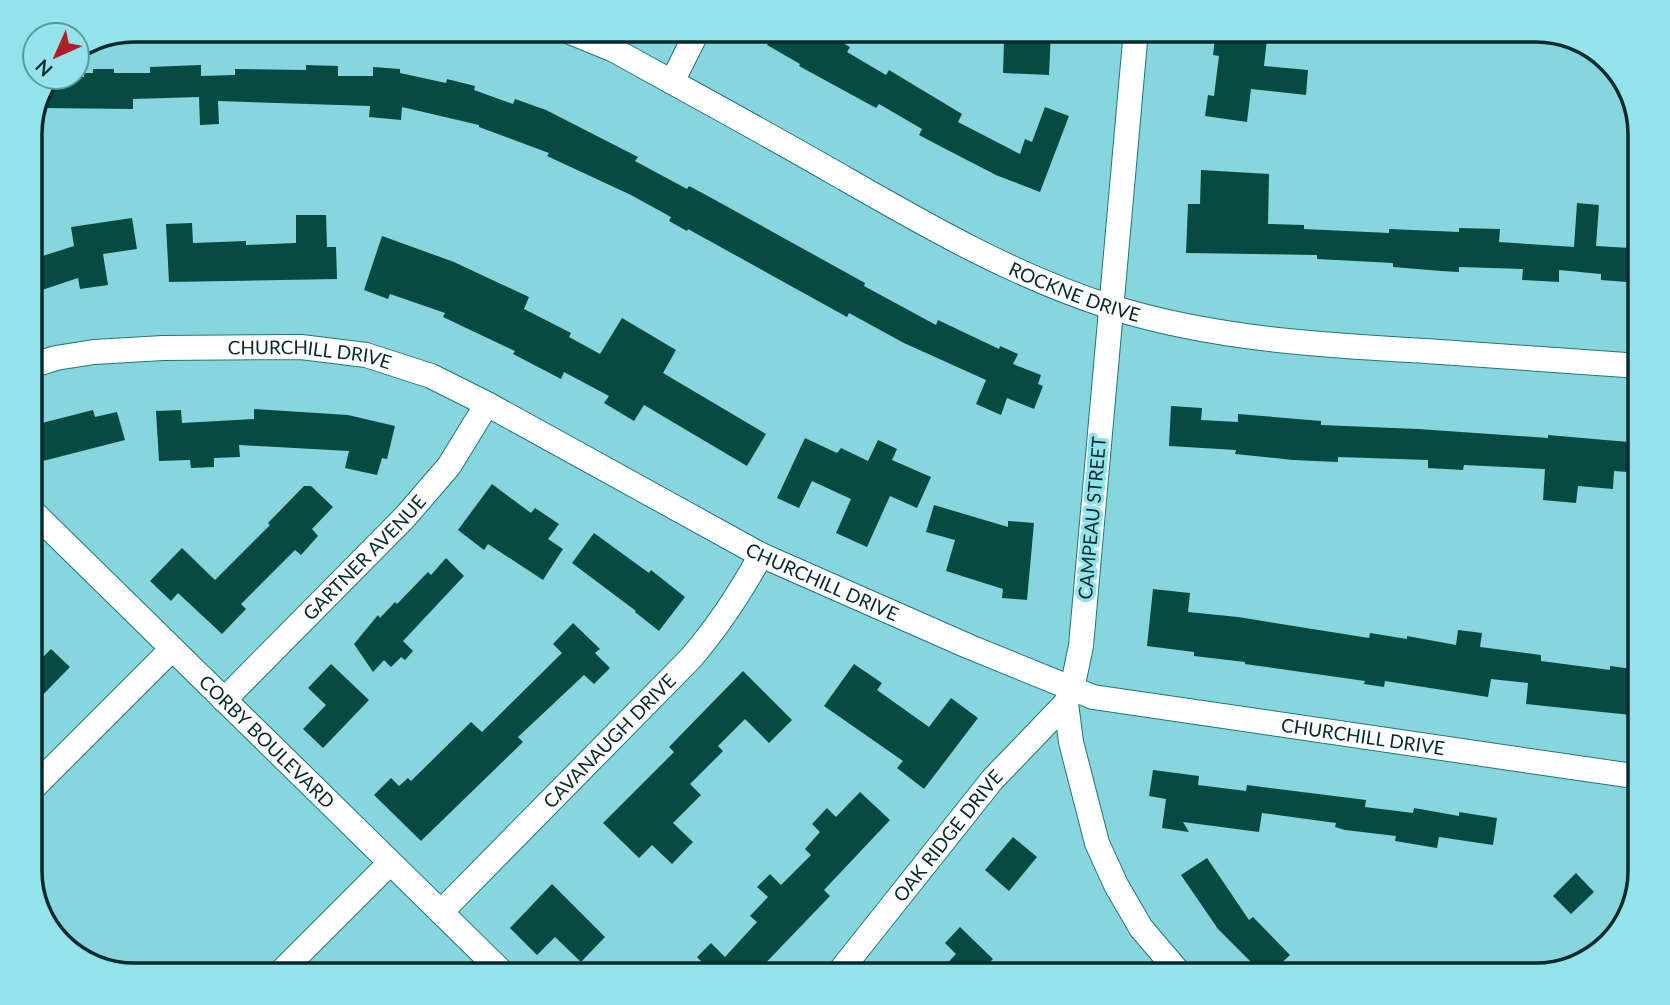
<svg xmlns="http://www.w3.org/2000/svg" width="1670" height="1005" font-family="Lato,sans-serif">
<rect width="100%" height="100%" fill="#87d6dd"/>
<g fill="#074a42">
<path d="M775 30H820L850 47 847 52 886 75 889 70 962 114 958 122 1020 154 1025 139 1032 142 1045 107 1069 116 1040 192 996 175 934 143 919 135 922 129 879 104 876 108 799 66 800 64 767 45Z"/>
<path d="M1013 30H1051L1049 75 1003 73 1004 41 1012 42Z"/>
<path d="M1216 30H1268L1264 66 1308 70 1306 95 1251 89 1247 122 1205 116 1208 95 1214 96 1219 56 1213 55Z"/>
<path d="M201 65V76L235 75V69L306 70V65L338 66V76H373V67L400 69V73L446 83 447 79 475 86 474 90 513 104 515 99 546 110 638 157 635 161 687 189 689 186 706 195 865 283 864 286 936 325 938 320 999 349 1000 346 1018 354 1013 364 1041 375 1038 384 1043 386 1034 409 1007 398 1001 415 976 404 986 380 904 343 849 313 847 317 688 229 687 231 669 221 671 217 631 195 547 156 549 153 479 127V125L402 107 401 120 369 117 370 106 218 101 219 124 200 125 199 97 133 99V109L39 108 53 77H84V73H93V69H114V73H150V67Z"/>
<path d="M1201 170 1269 174 1268 224 1304 225V229L1389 233V229L1459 232V228L1500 229 1499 242 1574 247 1577 203 1599 205 1596 246 1630 248 1627 282 1601 280V274L1559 270V282L1522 280 1523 269 1459 267V272L1441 271 1393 267V263L1317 259V255L1186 253 1188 204H1200Z"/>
<path d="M296 215H326L327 247H336L337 279 169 282 166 224 192 223 193 243 246 241V245L296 243Z"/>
<path d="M132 218 137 249 103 254 108 285 80 289 78 278 30 294V260L74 246 71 227Z"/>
<path d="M382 236 454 262 529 297 524 309 571 333 569 337 600 354 622 318 676 350 663 373 766 434 747 466 644 405 634 421 604 403 609 396 564 372 561 379 513 354 515 351 443 317 445 313 390 294 388 299 364 290Z"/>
<path d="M1171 406 1202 408 1201 420 1238 422V414L1321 421V425L1418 429 1548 438V435L1640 443V473L1614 471 1613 489 1578 486 1576 503 1543 500 1545 469 1464 465 1463 470 1428 468V460L1338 457V462L1293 460 1235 454 1236 450 1169 446Z"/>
<path d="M254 409 348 415 395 426 387 459 382 458 377 475 345 468 349 451 239 445 240 457 214 458V467L191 468 190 460 159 461 156 411 181 410 182 423 254 419Z"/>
<path d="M93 410 95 417 117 412 125 440 43 461 34 425Z"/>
<path d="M805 438 837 453 841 448 868 461 878 440 897 449 892 460 931 477 917 508 890 496 867 547 836 533 851 499 812 481 799 508 777 498Z"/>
<path d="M492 484 531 513 535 508 559 524 548 539 563 549 543 580 488 544 484 550 458 530Z"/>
<path d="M304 486H311L333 507 312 529 318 536 301 555 295 550 241 604 246 609 222 634 178 593 171 601 150 581 182 548 215 580 270 525 268 523Z"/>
<path d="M934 505 1008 527V521L1034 523 1027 600 1002 598 1003 589 946 571 955 540 926 532Z"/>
<path d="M594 533 649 573 651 570 685 597 659 631 635 612 636 611 572 563Z"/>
<path d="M446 558 464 576 403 641 413 651 405 660 401 657 391 667 384 660 373 672 354 644 378 615 380 618 395 602 397 604 428 572 431 575Z"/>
<path d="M1153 589 1190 593 1188 612 1238 617 1369 638 1370 633 1407 639V636L1456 645 1458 630 1482 633 1480 647 1541 655V661L1610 670V666L1640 670V716L1526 704 1528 683 1491 679 1488 697 1385 681 1384 687 1364 684 1365 681 1245 664V662L1194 656V652L1147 646Z"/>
<path d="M573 623 600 649 595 653 610 668 594 684 584 675 518 737 523 742 421 841 374 795 391 778 399 786 408 778 411 781 471 722 482 732 562 653 553 644Z"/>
<path d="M51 649 70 667 30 708V670Z"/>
<path d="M331 664 369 700 323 748 303 729 326 705 308 688Z"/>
<path d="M854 664 882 683 877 690 929 727 951 698 978 718 924 789 897 768 903 761 824 706Z"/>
<path d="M743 671 792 720 769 743 745 719 718 746 723 751 690 784 701 795 673 823 693 842 672 864 652 845 639 858 603 823 674 752 669 747Z"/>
<path d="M1153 770 1199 776 1198 785 1246 791 1247 785 1366 800 1365 807 1413 813 1414 808 1459 816V812L1497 818 1493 845 1439 837 1437 848 1395 841 1396 836 1345 830 1335 827 1336 823 1262 813 1259 832 1183 822 1189 832 1162 828 1166 799 1149 796Z"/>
<path d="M860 792 890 820 824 890 830 896 754 975H707L711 971 697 957 711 943 725 957 757 922 750 916 768 897 757 887 770 874 781 885 811 855 805 849 820 832 812 824 827 808 836 817Z"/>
<path d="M1013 837 1037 857 1009 891 985 870Z"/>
<path d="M1207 858 1249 920 1253 917 1290 955 1269 975H1264L1218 929 1181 875Z"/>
<path d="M1576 873 1594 892 1571 914 1553 896Z"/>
<path d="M552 884 605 937 581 962 555 937 537 955 510 928Z"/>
<path d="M960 927 993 959 977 975H936L956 954 945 943Z"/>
</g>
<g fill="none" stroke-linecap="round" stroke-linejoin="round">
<defs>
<g id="minor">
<path id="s1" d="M565 30 614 50C688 91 762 131 835 173 924 224 1013 276 1111 307 1213 339 1321 345 1426 351 1498 356 1569 361 1640 366"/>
<path d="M1136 30 1081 646 1072 689 1066 703 1071 742 1097 843 1116 885 1141 928 1181 975"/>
<path d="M672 82 698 30"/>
<path id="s2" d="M30 366 56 358 94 352 163 348 301 347 366 355 431 376 487 404 761 555 970 647 1093 697 1640 777"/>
<path id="s3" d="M30 509 505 975"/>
<path id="s4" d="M224 700 405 517 449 466 487 404"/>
<path d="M30 791 172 649"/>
<path id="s5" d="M441 912 690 659C718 627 740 593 761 555"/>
<path d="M278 975 390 863"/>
<path id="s6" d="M837 975 992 780 1066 703"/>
</g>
</defs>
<use href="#minor" stroke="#21757c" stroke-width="26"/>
<use href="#minor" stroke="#fff" stroke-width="24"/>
</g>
<g text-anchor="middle" stroke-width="7" stroke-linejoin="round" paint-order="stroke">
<g font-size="19" fill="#06292c" stroke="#94e3ea">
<text dy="7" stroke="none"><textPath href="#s1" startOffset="574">ROCKNE DRIVE</textPath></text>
<text dy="7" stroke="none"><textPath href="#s2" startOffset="282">CHURCHILL DRIVE</textPath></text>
<text transform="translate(1092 518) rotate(-85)" y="7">CAMPEAU STREET</text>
<text dy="7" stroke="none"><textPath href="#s4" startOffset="200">GARTNER AVENUE</textPath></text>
<text dy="7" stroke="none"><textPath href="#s2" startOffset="849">CHURCHILL DRIVE</textPath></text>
<text dy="7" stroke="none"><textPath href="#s2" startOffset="1416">CHURCHILL DRIVE</textPath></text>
<text dy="7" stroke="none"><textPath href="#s5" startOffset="240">CAVANAUGH DRIVE</textPath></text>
<text dy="7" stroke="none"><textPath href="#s3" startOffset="332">CORBY BOULEVARD</textPath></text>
<text dy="7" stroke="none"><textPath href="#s6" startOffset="178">OAK RIDGE DRIVE</textPath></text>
</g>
</g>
<path d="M0 0H1670V1005H0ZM134 42H1536A92 92 0 0 1 1628 134V871A92 92 0 0 1 1536 963H134A92 92 0 0 1 42 871V134A92 92 0 0 1 134 42Z" fill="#94e3ea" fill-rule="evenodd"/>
<path fill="none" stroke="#06292c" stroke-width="3.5" d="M134 42H1536A92 92 0 0 1 1628 134V871A92 92 0 0 1 1536 963H134A92 92 0 0 1 42 871V134A92 92 0 0 1 134 42Z"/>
<g transform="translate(56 56) rotate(225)"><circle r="33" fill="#94e3ea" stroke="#5b999e" stroke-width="2"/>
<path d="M0-5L12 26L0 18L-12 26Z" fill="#b01d2b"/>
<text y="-10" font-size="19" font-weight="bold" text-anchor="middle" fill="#06292c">N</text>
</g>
</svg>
